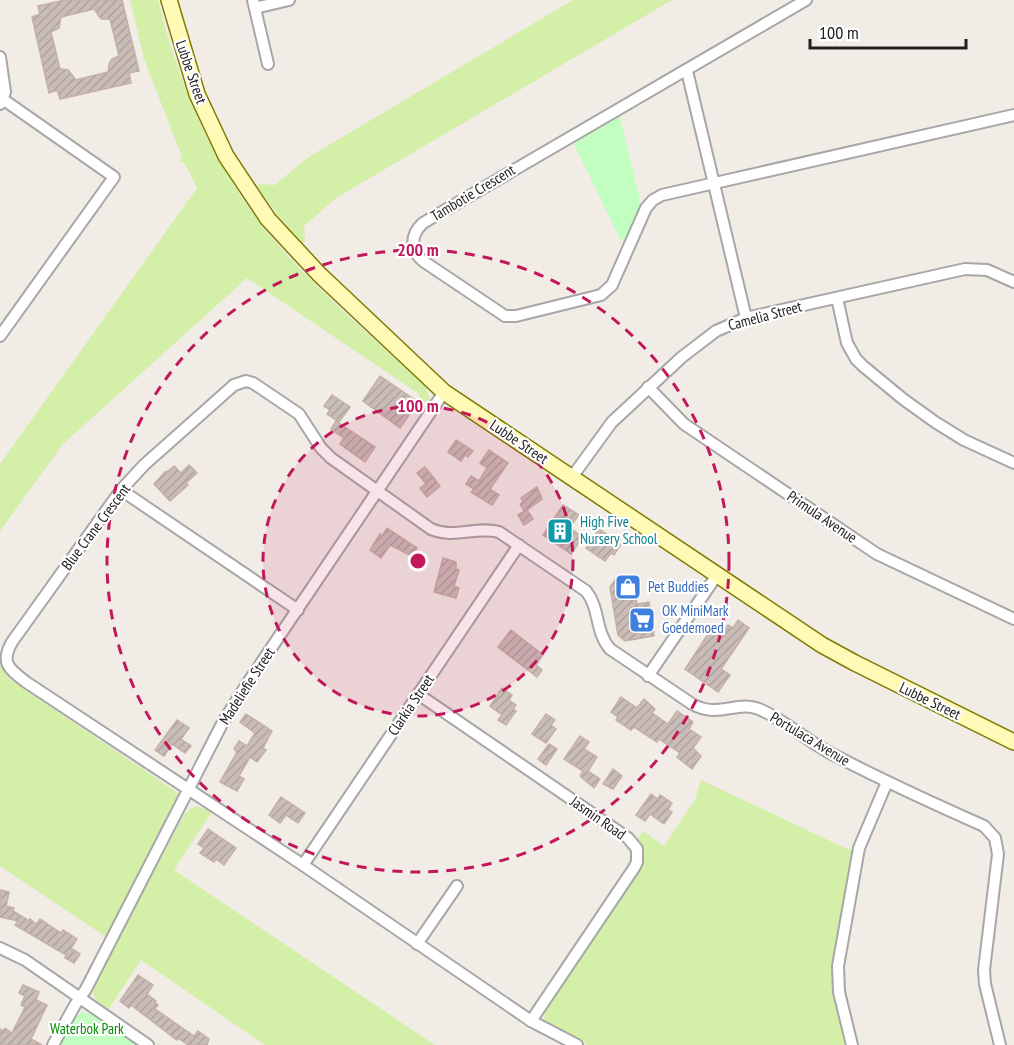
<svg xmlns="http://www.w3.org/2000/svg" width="1014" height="1045" font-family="'PT Sans Narrow',sans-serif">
<defs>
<pattern id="building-hatch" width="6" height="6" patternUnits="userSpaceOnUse" patternTransform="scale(1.5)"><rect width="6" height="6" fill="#cabdb8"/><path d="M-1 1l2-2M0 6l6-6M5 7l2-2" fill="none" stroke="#ada29e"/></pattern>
</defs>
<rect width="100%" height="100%" fill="#f1ece6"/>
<g fill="#d3efa8">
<path d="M130 0H158C178 83 214 167 268 233 313 288 373 337 425 386L430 398 426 410 422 408 419 394 247 278 63 444 0 531V464L197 188 186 165 180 161 182 157 144 59Z"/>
<path d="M573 0H672L336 198 304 226 305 241 302 244 277 214 257 186 260 184 275 185 307 158Z"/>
<path d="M0 665 8 678 178 793 179 798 106 937 0 866Z"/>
<path d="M701 780 847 849 854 850 833 970 834 993 847 1045H588L549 1026 544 1021 545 1009 638 871 642 852 638 838 643 831 664 846 695 800Z"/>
<path d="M197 806 212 812 174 870 435 1045H265L141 960 108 1010 96 1000 93 994 95 983 184 815 190 809Z"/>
</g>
<g fill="#c2fec0">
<path d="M620 117 641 204 625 241 620 239 572 140Z"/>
<path d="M82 1012 92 1014 137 1045H59L75 1017Z"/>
</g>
<g fill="url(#building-hatch)" stroke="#c4b0a6" stroke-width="1.5" fill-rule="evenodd">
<path d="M65 0H122L139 71 129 73 131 83 60 99 57 90 49 93 32 17 40 14 38 6ZM94 9 101 19H110L119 56 112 59 109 64 108 72 76 80 68 70 60 69 51 32 59 28 61 17Z"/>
<path d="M380 376 418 402 400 428 363 401Z"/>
<path d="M332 395 350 407 339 422 327 414 330 410 324 406Z"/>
<path d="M336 421 375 447 365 462 340 444 344 438 331 429Z"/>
<path d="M456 440 473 451 468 457 465 455 461 461 448 452Z"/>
<path d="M489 450 508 463 490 489 499 495 492 505 471 492 474 489 466 484 471 476 479 481 487 468 480 463Z"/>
<path d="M189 465 197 473 186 483 188 485 170 501 154 484 166 471 167 472 174 466 181 473Z"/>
<path d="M425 467 440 486 427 497 420 488 426 484 417 473Z"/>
<path d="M537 487 542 499 527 510 533 519 524 525 518 515 524 511 520 504 523 502 521 498Z"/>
<path d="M563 505 579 515 569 528 583 537 571 554 543 535Z"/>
<path d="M387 528 417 548 412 556 390 545 381 558 370 550 380 534 382 536Z"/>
<path d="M599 529 621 544 614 555 611 553 605 561 586 548Z"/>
<path d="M443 558 456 562V569L459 570 454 586 459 588 456 598 434 592Z"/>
<path d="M632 577 637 604 649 602 654 636 625 641 618 635 610 587 615 580Z"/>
<path d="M738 620 749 628 721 669 730 675 718 692 685 669 710 631 720 637 728 625 733 628Z"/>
<path d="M511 630 543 655 536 665 542 670 537 677 498 647Z"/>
<path d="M502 688 512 695 509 700 516 705 513 709 516 711 506 725 498 720 502 715 490 706Z"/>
<path d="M621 697 637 708 644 699 655 709 652 713 668 724 677 711 693 722 689 729 701 737 693 748 701 756 692 769 677 757 680 753 659 739 657 742 634 727 631 730 616 720 618 717 611 712Z"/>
<path d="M246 714 272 731 263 748 266 750 257 762 250 757 239 776 244 779 237 791 220 782 237 752 234 749 239 741 247 746 255 733 240 722Z"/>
<path d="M546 714 555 720 551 725 556 729 546 743 532 734Z"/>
<path d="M177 720 189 728 181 739 191 746 185 753 172 744 164 756 155 750Z"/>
<path d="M580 736 589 742 584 749 597 757 588 771 600 779 594 788 580 776 583 771 564 759Z"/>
<path d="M549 744 557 749 546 765 538 759Z"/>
<path d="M613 769 622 776 613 789 603 784Z"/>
<path d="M651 794 658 799 660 795 672 803 668 810 672 812 664 824 650 814 645 821 636 815Z"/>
<path d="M281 797 305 813 298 823 286 815 280 823 269 815Z"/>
<path d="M208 829 236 848 224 865 216 859 214 862 200 853 204 848 198 844Z"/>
<path d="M1 890 9 892 6 906 14 908 13 911 29 921 30 919 36 924 40 919 61 933 63 930 77 939 71 948 80 954 74 963 65 958 66 955 15 925 18 921 0 917Z"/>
<path d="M138 975 153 985 147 994 156 1001 154 1002 158 1005 155 1009 194 1036 198 1031 209 1039 207 1045H188L178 1038 177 1040 131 1005 129 1008 120 1001Z"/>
<path d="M23 985 39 992 36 1000 47 1005 31 1039 42 1045H0V1029L3 1031 5 1028 12 1033 25 1007 21 1005 25 996 19 993Z"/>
</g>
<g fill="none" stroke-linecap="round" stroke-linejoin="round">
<defs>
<g id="street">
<path d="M253 0 268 64"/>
<path d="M806 0 423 223C410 235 410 250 423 261L505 316H516L601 295 612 285 646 208 653 200 662 195 1014 115"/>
<path d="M255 8 289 0"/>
<path d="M0 57 5 92 0 104"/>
<path d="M687 71 746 318"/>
<path d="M837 298 847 343 856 359 863 366 903 399 935 422 964 440 1014 463"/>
<path d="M0 336 114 177 4 100"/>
<path d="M648 387 684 424 877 554 1014 619"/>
<path d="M572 477 612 422 682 357 716 331 746 318 965 269 987 270 1014 282"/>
<path d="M121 490 298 610"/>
<path d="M648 676 717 575"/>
<path d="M418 694 628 838 637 849V862L634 868 531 1021"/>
<path d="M303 865 519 545"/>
<path d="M417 944 457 886"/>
<path d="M0 948 25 960 148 1045"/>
<path d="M53 1045 75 1005 86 989 223 722 247 684 444 392"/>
<path d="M577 1045 531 1021 303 865 26 682C9 669 0 663 12 642L121 490 144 465 234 385 246 381 253 383 299 414 321 448 331 458 431 529C454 539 476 526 499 532L586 591C600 608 595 632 610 649L692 704C719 719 737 700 759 709 783 719 806 740 830 753 880 779 932 803 984 826L995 838 998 854 984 970 985 984 1000 1045"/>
<path d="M852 1045 839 992 838 966 859 848 887 782"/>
</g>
<path id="secondary" d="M169 0 197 94 226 156 268 219 319 274 444 392 822 645 855 663 1014 742"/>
</defs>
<use href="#street" stroke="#a7a7a7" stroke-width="14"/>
<use href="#secondary" stroke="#7e7c00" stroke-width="18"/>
<use href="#street" stroke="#fff" stroke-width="10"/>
<use href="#secondary" stroke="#fffab6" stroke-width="15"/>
</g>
<circle cx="418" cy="561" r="155" fill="#c2185b" fill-opacity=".12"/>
<g fill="none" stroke="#c2185b" stroke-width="3" stroke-dasharray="10 8">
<circle cx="418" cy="561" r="155"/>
<circle cx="418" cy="561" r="311"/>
</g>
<defs>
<symbol id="building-square" viewBox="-11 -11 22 22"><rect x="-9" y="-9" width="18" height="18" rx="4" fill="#0f9aa8" stroke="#fff"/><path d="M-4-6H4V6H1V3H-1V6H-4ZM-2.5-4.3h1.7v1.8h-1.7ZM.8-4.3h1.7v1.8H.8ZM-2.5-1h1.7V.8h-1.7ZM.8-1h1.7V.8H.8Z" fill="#fff"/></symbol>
<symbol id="shop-square" viewBox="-11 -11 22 22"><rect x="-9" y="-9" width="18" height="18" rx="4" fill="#3f7fe0" stroke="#fff"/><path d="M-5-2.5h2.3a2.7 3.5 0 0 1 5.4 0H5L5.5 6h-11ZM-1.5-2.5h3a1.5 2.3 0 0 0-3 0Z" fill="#fff"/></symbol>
<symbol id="supermarket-square" viewBox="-11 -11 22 22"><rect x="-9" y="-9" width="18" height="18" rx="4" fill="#3f7fe0" stroke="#fff"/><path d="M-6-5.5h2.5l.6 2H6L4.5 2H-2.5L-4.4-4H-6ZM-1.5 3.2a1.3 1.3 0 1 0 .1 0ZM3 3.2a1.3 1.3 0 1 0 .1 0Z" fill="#fff"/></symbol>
</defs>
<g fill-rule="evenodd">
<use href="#building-square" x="545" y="516" width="30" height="30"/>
<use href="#shop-square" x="613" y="572" width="30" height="30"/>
<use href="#supermarket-square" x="627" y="605" width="30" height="30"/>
</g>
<g text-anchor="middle" stroke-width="4.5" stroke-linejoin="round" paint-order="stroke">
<g font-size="15" fill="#202020" stroke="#fff">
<text transform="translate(191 72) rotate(71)" y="5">Lubbe Street</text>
<text transform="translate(473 193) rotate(-31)" y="5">Tambotie Crescent</text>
<text transform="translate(765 316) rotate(-15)" y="5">Camelia Street</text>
<text transform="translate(519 442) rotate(34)" y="5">Lubbe Street</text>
<text transform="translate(822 517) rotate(34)" y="5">Primula Avenue</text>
<text transform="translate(96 527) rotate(-53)" y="5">Blue Crane Crescent</text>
<text transform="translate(247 686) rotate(-57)" y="5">Madeliefie Street</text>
<text transform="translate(930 701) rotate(26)" y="5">Lubbe Street</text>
<text transform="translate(411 705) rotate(-56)" y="5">Clarkia Street</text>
<text transform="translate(810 739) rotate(31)" y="5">Portulaca Avenue</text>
<text transform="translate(598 818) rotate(35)" y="5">Jasmin Road</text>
</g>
<g font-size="15" fill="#0d838f" stroke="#fff" text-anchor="start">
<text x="580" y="527">High Five<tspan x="580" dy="17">Nursery School</tspan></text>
</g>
<g font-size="15" fill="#366cbe" stroke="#fff" text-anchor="start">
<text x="648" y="592">Pet Buddies</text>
<text x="662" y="616">OK MiniMark<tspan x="662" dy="17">Goedemoed</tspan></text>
</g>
<g font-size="15" fill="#078903" stroke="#fff">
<text x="87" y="1034">Waterbok Park</text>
</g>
</g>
<circle cx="418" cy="561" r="9" fill="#c2185b" stroke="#fff" stroke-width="3"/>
<g font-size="18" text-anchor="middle" font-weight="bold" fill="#c2185b" stroke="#fff" stroke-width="4.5" stroke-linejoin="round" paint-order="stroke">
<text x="418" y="256">200 m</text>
<text x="418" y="412">100 m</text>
</g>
<path d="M810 39v9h156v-9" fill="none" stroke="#202020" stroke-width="3"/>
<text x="819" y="39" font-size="18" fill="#202020" stroke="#ffffff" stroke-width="4.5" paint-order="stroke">100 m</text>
</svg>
